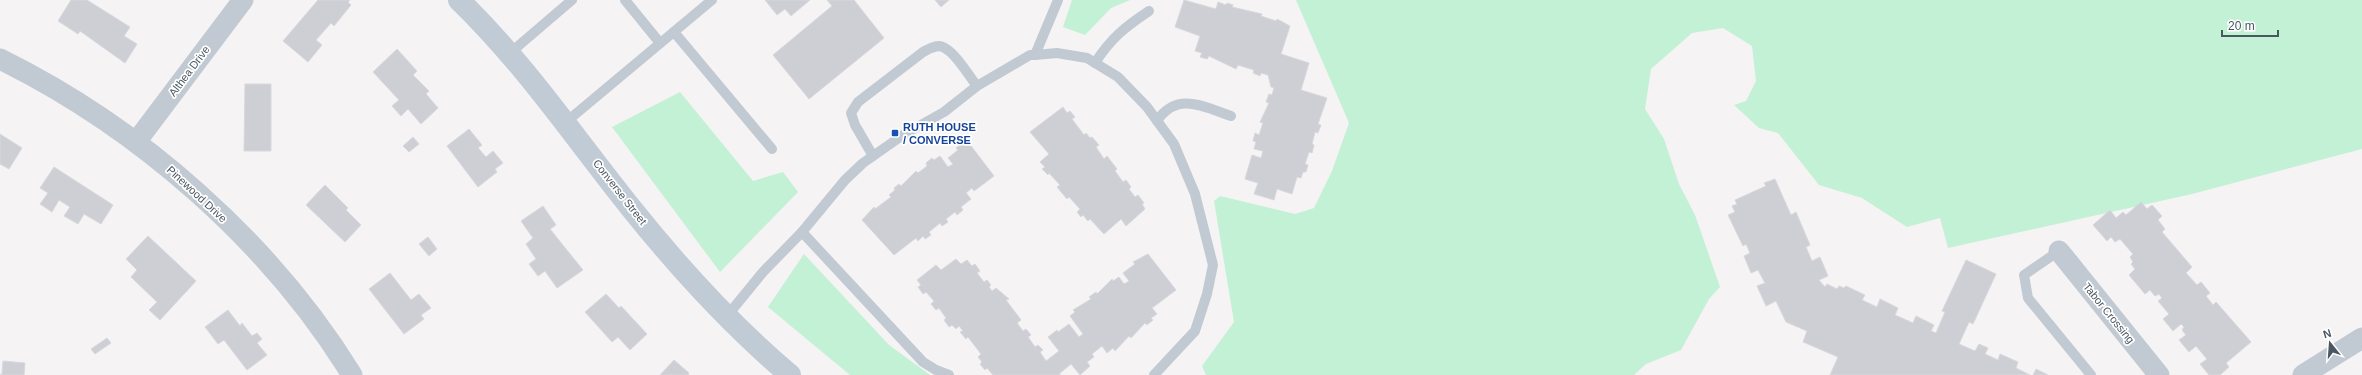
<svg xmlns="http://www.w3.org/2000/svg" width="2362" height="375" font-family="Arial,sans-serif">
<rect width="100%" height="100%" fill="#f5f3f3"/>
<g fill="#c3f1d5">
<path d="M1072 0H1130L1111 8 1085 35 1063 27Z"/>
<path d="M1296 0H2362V149L2192 194 1948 248 1940 218 1907 227 1862 198 1819 185 1778 133 1759 128 1734 105 1746 101 1756 81 1752 46 1723 28 1692 33 1651 69 1645 109 1664 139 1679 184 1695 215 1720 287 1709 299 1681 350 1646 364 1634 375H1206L1202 366 1234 322 1214 201 1220 196 1295 214 1314 208 1332 171 1349 123Z"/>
<path d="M680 92 753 181 783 172 798 192 720 272 612 127Z"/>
<path d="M804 254 889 345 930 375H850L768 307Z"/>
</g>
<g fill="#cdcfd5" stroke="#d7d9de">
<path d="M71 0H87L130 27 124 36 137 44 125 63 80 31 78 34 58 21Z"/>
<path d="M318 0H350L348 2 351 5 334 26 331 23 316 40 322 45 308 62 283 41Z"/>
<path d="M765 0H810L791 16 785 9 777 15Z"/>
<path d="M827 0H854L884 38 809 99 773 55 832 6Z"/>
<path d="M935 0H949L941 7Z"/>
<path d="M1184 0 1216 9 1218 2 1226 5 1227 3 1233 5 1232 7 1262 14 1261 16 1276 21 1277 19 1290 26 1281 54 1309 63 1301 90 1327 98 1318 124 1321 125 1318 133 1315 132 1312 144 1314 145 1312 153 1309 152 1305 164 1308 165 1306 172H1303L1301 178 1297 177 1292 194 1277 189 1274 200 1254 194 1258 183 1245 179 1252 155 1261 158 1263 151 1254 149 1256 142 1253 141 1255 133 1259 135 1263 123 1260 122 1269 103 1266 102 1269 94 1272 95 1274 88 1271 87 1268 75 1261 73 1260 76 1253 73 1254 70 1238 65 1236 69 1209 56 1207 59 1200 57 1202 53 1195 51 1200 36 1175 27Z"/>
<path d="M397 49 417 71 413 75 429 91 426 94 438 108 421 124 408 109 401 116 392 106 399 100 373 72Z"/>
<path d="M245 84H271V151H244Z"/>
<path d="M1063 107 1067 113 1070 111 1075 117 1072 119 1084 135 1086 133 1090 138 1092 137 1099 145 1096 147 1104 159 1107 156 1117 169 1115 171 1123 182 1126 180 1131 187 1129 189 1135 197 1138 195 1144 203 1142 204 1145 209 1126 226 1121 219 1104 234 1090 219 1088 221 1083 215 1081 217 1077 212 1080 209 1069 197 1067 199 1057 187 1060 185 1049 173 1048 175 1042 169 1045 167 1040 162 1049 154 1030 132Z"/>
<path d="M469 129 482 145 478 148 486 157 493 151 503 163 495 169 497 172 478 187 447 146Z"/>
<path d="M0 134 22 148 9 169 0 164Z"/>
<path d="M413 137 419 144 409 152 403 146Z"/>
<path d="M968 142 994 176 974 191 972 188 966 193 971 199 961 207 963 210 957 215 955 212 946 219 948 222 942 226 940 223 929 232 931 235 925 239 923 236 918 241 916 238 894 255 862 220 874 207 875 209 891 197 889 195 895 190 894 188 899 184 901 186 916 171 918 173 927 166 926 163 932 158 934 160 940 156 948 167 953 164 948 158 958 150 956 148 962 143 964 145Z"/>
<path d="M54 167 113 205 101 224 84 214 78 224 64 216 70 207 59 200 52 212 40 204 48 193 40 188Z"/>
<path d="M1775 179 1791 215 1796 212 1810 245 1806 247 1812 261 1820 257 1828 276 1819 280 1825 287 1827 284 1837 289 1839 286 1844 288 1846 286 1865 295 1862 300 1877 307 1880 299 1898 308 1895 315 1913 323 1916 316 1934 325 1931 331 1936 333 1945 312 1942 311 1966 260 1996 274 1973 324 1969 322 1959 344 1975 351 1979 344 1988 348 1985 354 1998 360 2000 354 2018 362 2016 368 2030 375H1830L1838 357 1803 342 1807 331 1786 322 1776 301 1766 306 1757 286 1765 283 1758 270 1751 273 1744 256 1750 253 1746 244 1743 246 1728 215 1735 212 1732 206 1737 204 1735 200 1766 186 1764 183Z"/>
<path d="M325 185 348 208 346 210 361 225 345 242 306 205Z"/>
<path d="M2141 202 2147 209 2152 205 2162 216 2158 220 2165 229 2162 232 2192 267 2186 273 2197 285 2201 282 2210 293 2206 296 2213 305 2216 302 2251 342 2226 363 2229 367 2220 375H2209L2200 364 2207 359 2196 346 2189 352 2179 340 2186 335 2182 330 2184 327 2181 324 2173 331 2163 319 2169 314 2158 301 2162 298 2159 294 2155 296 2150 290 2145 294 2129 275 2135 269 2131 264 2133 262 2130 257 2133 254 2120 239 2115 242 2111 237 2107 241 2093 225 2110 210 2116 218 2123 212 2126 215Z"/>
<path d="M543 206 556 225 550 229 583 270 557 288 545 271 538 276 529 264 536 259 526 244 533 238 521 221Z"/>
<path d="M148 236 196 281 160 320 149 310 157 302 131 277 137 270 126 259Z"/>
<path d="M428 237 437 249 429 256 419 244Z"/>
<path d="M1148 254 1176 290 1152 308 1157 314 1151 318 1153 320 1147 325 1145 323 1131 338 1129 336 1115 351 1113 348 1107 353 1102 346 1092 354 1094 357 1087 362 1090 366 1080 375 1071 364 1059 374 1061 375H993L987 368 985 370 980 364 982 362 978 357 981 354 968 337 966 339 960 332 963 331 959 326 956 329 952 325 949 327 944 320 946 318 939 308 936 310 931 304 934 301 926 292 923 294 918 287 921 285 917 280 936 265 941 270 956 259 961 264 967 260 972 266 975 264 980 271 977 273 984 282 987 280 991 285 989 287 992 291 996 288 1009 299 1006 300 1021 320 1017 323 1023 331 1026 329 1031 335 1028 337 1035 347 1038 345 1043 350 1040 352 1046 361 1059 351 1048 337 1057 330 1058 332 1069 324 1079 337 1083 334 1070 316 1075 312 1073 310 1091 299 1089 297 1096 292 1097 294 1112 279 1113 281 1119 277 1124 284 1129 281 1123 273 1135 264 1133 262Z"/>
<path d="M390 273 411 300 419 294 431 308 421 315 424 319 404 334 369 289Z"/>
<path d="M606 294 619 308 621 306 647 334 630 350 618 337 612 342 585 312Z"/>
<path d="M228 310 240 326 242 323 252 336 257 333 262 339 257 343 267 355 247 370 224 340 218 344 205 327Z"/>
<path d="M107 338 111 343 95 354 91 349Z"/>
<path d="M674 360 689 373 688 375H660Z"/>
<path d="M3 361 25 363 24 375H0L2 374Z"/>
<path d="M2036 369 2048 375H2033Z"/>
</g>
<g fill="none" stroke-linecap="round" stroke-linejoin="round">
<g stroke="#c1cad2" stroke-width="10">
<path d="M625 0 660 43"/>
<path d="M1058 0 1035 55 1057 53 1087 58 1118 77 1147 107 1174 144 1195 194 1213 265 1207 294 1195 331 1154 375"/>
<path d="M674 32 772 149"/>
<path d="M510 53 572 0"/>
<path d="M1095 63C1111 38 1125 27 1149 11"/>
<path d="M1157 121C1177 91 1204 107 1231 116"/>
<path d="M566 122 712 0"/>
<path d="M873 156 855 125 851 113 858 102 923 52C929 49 936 44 943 47 957 54 968 75 977 86"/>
<path d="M802 232 923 362 936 370 949 375"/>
<path d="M2059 251 2024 275 2028 298 2091 375"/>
<path d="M727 316 763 272 802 232 845 180 863 163 903 135 944 112 977 86 1030 55H1035"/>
</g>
<g stroke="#c1cad2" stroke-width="21">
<path d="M0 59C140 128 270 242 352 375"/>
<path d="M136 142 243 0"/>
<path d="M2059 251 2159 375"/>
<path d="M2303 375 2362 338"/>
</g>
<path stroke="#c1cbd6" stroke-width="22" d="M459 0C525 64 574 137 631 208 679 268 731 325 790 375"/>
</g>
<rect fill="#1a4fb4" stroke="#fff" stroke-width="1.5" x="891" y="129" width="8" height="8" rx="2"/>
<g text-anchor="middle" stroke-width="3.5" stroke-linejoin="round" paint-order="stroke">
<g font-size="11" fill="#4a5661" stroke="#fff">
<text transform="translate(189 71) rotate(-53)" y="4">Althea Drive</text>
<text transform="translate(620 192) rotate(52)" y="4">Converse Street</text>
<text transform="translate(197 194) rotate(43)" y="4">Pinewood Drive</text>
<text transform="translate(2109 313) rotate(51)" y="4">Tabor Crossing</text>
</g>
<g font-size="11" font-weight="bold" fill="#164399" stroke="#fff" text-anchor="start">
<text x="903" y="131">RUTH HOUSE<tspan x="903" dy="13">/ CONVERSE</tspan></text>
</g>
</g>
<g transform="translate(2330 343) rotate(343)" stroke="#ffffff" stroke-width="3" paint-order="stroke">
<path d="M0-3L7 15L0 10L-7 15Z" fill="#4a5661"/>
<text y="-6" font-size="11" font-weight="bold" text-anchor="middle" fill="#4a5661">N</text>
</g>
<path d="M2222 30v6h56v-6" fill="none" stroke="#4a5661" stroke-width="2"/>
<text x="2228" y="30" font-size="12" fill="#4a5661" stroke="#ffffff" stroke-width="3" paint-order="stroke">20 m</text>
</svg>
